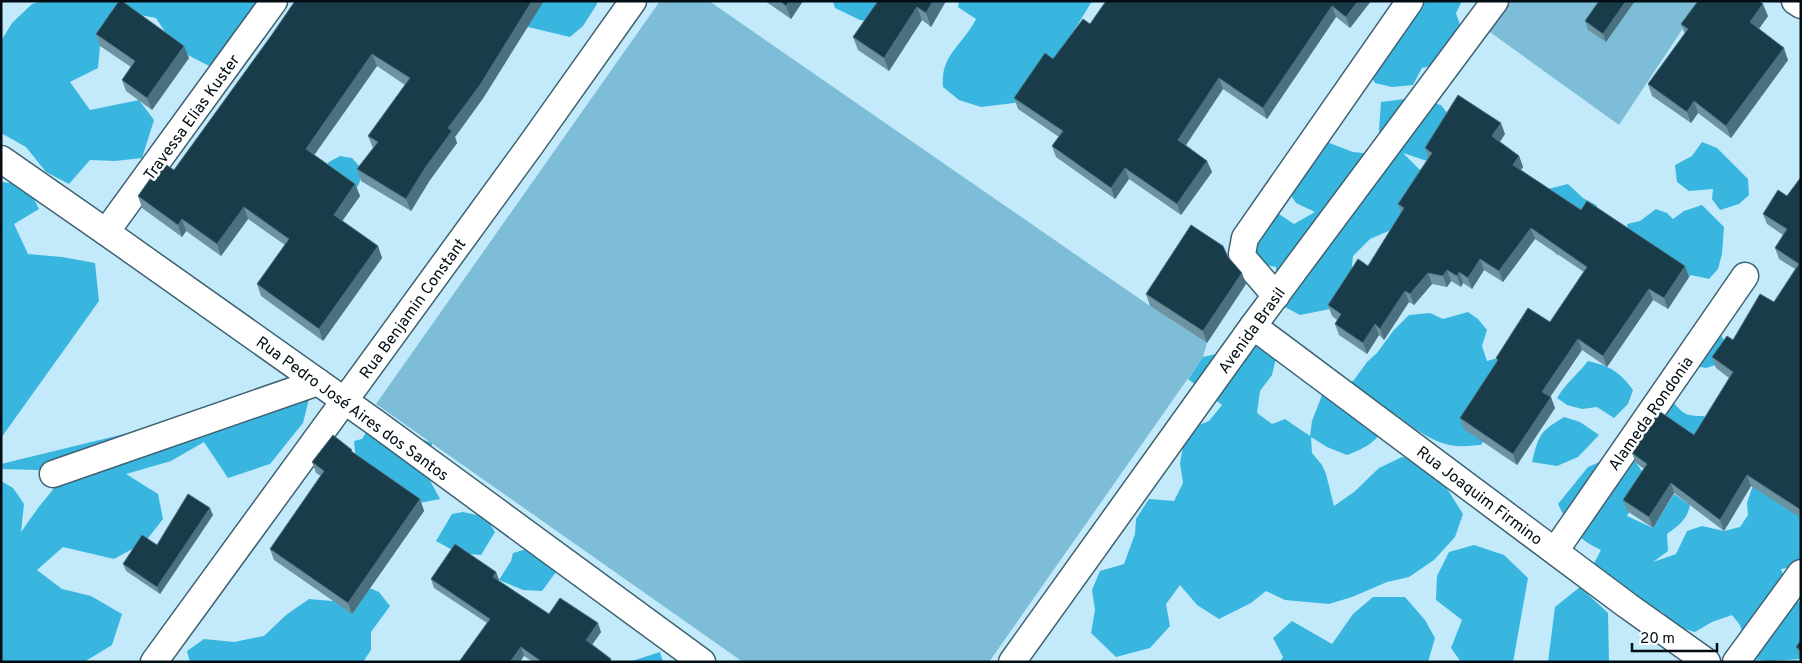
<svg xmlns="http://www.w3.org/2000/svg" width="1802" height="663" font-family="Overpass,sans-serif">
<rect width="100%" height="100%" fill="#c2eafa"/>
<g fill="#7ebdd7">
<path d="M660 1H709L1150 306 1207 343 1203 357 989 662H743L376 404Z"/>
<path d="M1507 1H1701L1619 125 1487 30Z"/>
</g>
<g fill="#39b6df">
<path d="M43 1H267L221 72 176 49 156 18 124 12 100 46 98 68 70 82 90 110 139 100 154 120 142 158 115 161 90 160 69 184 46 172 26 147 1 133V41L12 23 32 4Z"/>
<path d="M528 1H597V4L583 26 570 37 528 27Z"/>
<path d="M833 1H914L886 24 860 20 835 8Z"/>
<path d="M959 1H1092L1060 54 1040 100 981 107 959 100 943 87C940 55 963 45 976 19L958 7Z"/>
<path d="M1413 1H1462L1456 13 1461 28 1439 64 1422 68 1413 85 1392 87 1375 83 1369 73Z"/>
<path d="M1413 98 1441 105 1448 114 1436 164 1403 153 1433 183 1391 230 1370 239 1353 256 1350 285 1340 307 1300 315 1283 306 1276 283V267L1253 263 1254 219 1273 210 1294 224 1315 212 1296 203 1279 177 1327 142 1353 152 1372 154 1381 144 1379 130 1381 102Z"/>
<path d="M1702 142 1717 148 1748 179 1749 195 1739 204 1720 210 1712 199 1713 189 1689 191 1677 182 1675 165 1692 156Z"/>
<path d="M340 156 352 158 361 168C361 178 361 184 354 190L325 167 329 162Z"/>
<path d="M1 182 27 185 39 209 14 224 28 254 62 257 95 263 99 301 1 438Z"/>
<path d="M1568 184 1583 198 1596 205 1605 221 1557 255 1546 243 1544 190Z"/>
<path d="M1702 205 1724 227 1722 254 1718 269 1709 279 1691 275 1689 277 1629 237 1627 224 1640 221 1656 209 1667 213 1673 219 1684 211Z"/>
<path d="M1468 312 1478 319 1487 330 1482 346 1487 361 1511 354 1497 419 1481 445C1473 445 1465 447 1457 446 1435 445 1410 426 1394 413 1379 437 1375 445 1347 455L1327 447 1311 437 1312 453 1322 465 1326 474 1334 506 1354 492 1379 468 1402 457 1429 460 1463 514 1455 537 1434 560 1409 577 1387 582 1352 597 1329 604 1285 600 1266 591 1251 603 1219 619 1197 605 1180 585 1166 604 1170 626 1150 648 1116 657 1091 633 1095 610 1092 590 1100 571 1124 564 1135 534 1136 519 1149 499 1174 501 1183 483 1180 463 1186 430 1209 421 1222 405 1188 379 1203 357 1237 349 1251 330 1278 350 1272 375 1260 391 1257 413 1272 424 1285 419 1310 436 1312 421 1322 395 1335 391 1354 380 1367 362 1377 353 1393 331 1409 315 1430 313 1443 319Z"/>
<path d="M1712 323 1727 344 1719 364 1706 368 1685 364Z"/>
<path d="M1588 361C1610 366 1620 372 1633 390L1628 404 1614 418 1597 407 1582 409 1567 405 1557 398C1565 384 1578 374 1588 361Z"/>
<path d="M273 390 309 399 303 423 270 464 228 478 204 442 171 461 126 474 158 494 163 519 145 542 114 559 63 547 37 570 62 589 91 596 122 614 112 645 84 662H2L1 481 13 488 24 504 21 532 38 508 68 471 1 469V464L231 408Z"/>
<path d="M1673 402C1684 415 1687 416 1704 416L1713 428 1636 463 1648 479 1627 516 1653 528 1674 494 1690 505C1687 520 1679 525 1667 534L1668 551 1653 562 1676 554 1687 531 1702 526 1724 531 1740 527 1748 515 1747 503 1754 482 1801 507V566L1781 569 1787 584 1788 602H1801L1800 659 1769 661 1750 659 1740 625 1732 615 1712 622 1695 632 1677 627 1661 611 1642 609 1591 569 1601 550C1577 539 1569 527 1558 504L1588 467 1604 460Z"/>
<path d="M1564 417 1580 422 1599 435 1578 457 1557 466 1532 462C1539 435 1539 432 1564 417Z"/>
<path d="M373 421 432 443 431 464 428 477 440 499 414 504 356 461 354 441 362 439Z"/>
<path d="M463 512 485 517 495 532 481 555 458 553 436 541 452 514Z"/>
<path d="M1474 545 1504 555 1528 578 1513 662H1461L1451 648 1462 620 1436 600 1437 576 1449 552Z"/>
<path d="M537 546 556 572 542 591 523 590 499 580 511 561 513 553Z"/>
<path d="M358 583 379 592 390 606 371 632V650L363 662H190L187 651 204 639 234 642 264 636 286 615 309 599 332 601Z"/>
<path d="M1580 587 1608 613 1609 662H1548L1555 607Z"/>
<path d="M1373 597H1405L1425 620 1435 638 1428 662H1280L1283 657 1273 638 1292 621 1332 644 1353 614Z"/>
<path d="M660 652 663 662H629Z"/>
</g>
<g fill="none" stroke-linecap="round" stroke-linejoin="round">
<defs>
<g id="street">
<path d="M1795 1 1801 5"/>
<path d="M1 159 106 232 376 423 702 662"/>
<path d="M106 232 274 1"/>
<path d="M1276 296 1244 259 1242 254 1245 238 1410 1"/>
<path d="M1253 326 1628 606 1707 662"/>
<path d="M53 474 318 382"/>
<path d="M1555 551 1745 276"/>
<path d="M154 662 530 146 633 1"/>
<path d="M1012 662 1253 326 1495 1"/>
<path d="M1736 662 1801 573"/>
</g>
</defs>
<use href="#street" stroke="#3e6271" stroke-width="29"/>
<use href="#street" stroke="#fff" stroke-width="26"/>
</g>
<g fill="#6d93a2">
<path d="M295 1 484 97 455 137 457 143 430 180 411 211 361 181 357 169 373 148 368 136 405 85 377 66 314 155 355 184 360 196 342 221 378 246 382 258 323 341 261 296 257 284 285 245 248 219 221 256 186 231 182 237 142 208 138 196 174 170 271 36Z"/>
<path d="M765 1H803L791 19Z"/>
<path d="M878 1H946L931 27 922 20 889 71 858 50 853 37Z"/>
<path d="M1371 1 1350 28 1336 17 1267 119 1223 89 1186 145 1207 161 1212 172 1181 215 1129 179 1115 199 1056 157 1052 146 1059 137 1018 109 1014 98 1053 59 1090 24Z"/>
<path d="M1599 1 1606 42 1588 30 1585 21Z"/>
<path d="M1768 16 1759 29 1788 60 1731 138 1698 113 1691 123 1652 96 1648 84 1685 34 1681 24Z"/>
<path d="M96 34 189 58 152 110 126 91 122 80 131 67 100 46Z"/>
<path d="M1505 134 1500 142 1519 156 1523 167 1521 170 1581 210 1685 266 1689 277 1668 309 1653 300 1607 367 1582 350 1550 397 1555 408 1517 465 1464 429 1460 418 1497 362 1496 358 1550 322 1584 272 1535 239 1503 282 1484 270 1472 289 1463 283 1461 287 1451 281 1447 287 1432 284 1414 305 1409 302 1384 340 1379 335 1367 354 1339 335 1335 324 1337 320 1332 316 1328 305 1368 266 1401 213 1398 204 1428 158 1425 148Z"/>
<path d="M1801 177V518L1751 486 1724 531 1674 493 1653 528 1627 511 1623 500 1644 469 1636 463 1632 453 1694 435 1729 378 1716 368 1712 357 1733 340 1774 302 1795 269 1779 259 1775 248 1783 235 1767 224 1763 214 1787 196Z"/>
<path d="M1228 257 1246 284 1207 343 1150 306 1146 294Z"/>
<path d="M353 453 420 499 424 511 352 614 274 560 270 549 321 476 316 473 312 462Z"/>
<path d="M213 515 160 594 126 571 123 564 157 545Z"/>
<path d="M496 572 499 580V581L549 614 601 632 592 645 612 662H533L524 656 487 623 434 588 431 579Z"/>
<path d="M1801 640V660L1796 647Z"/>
</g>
<g fill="#4b707f">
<path d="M532 1H544L484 97 455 137 457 143 430 180 411 211 406 199 448 128Z"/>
<path d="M789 1H803L791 19 786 6Z"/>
<path d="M933 1H946L931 27 926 13Z"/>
<path d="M1358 1H1371L1350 28 1346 17Z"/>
<path d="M1626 1H1635L1606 42 1603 34Z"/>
<path d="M1763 4 1768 16 1755 34 1750 22Z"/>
<path d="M1332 6 1336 17 1267 119 1263 108Z"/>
<path d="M917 7 922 20 889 71 884 58Z"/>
<path d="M184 46 189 58 152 110 147 98Z"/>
<path d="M1784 48 1788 60 1731 138 1726 126Z"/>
<path d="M372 54 377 66 310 161 306 149Z"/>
<path d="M1219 78 1223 89 1182 151 1178 140Z"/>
<path d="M1694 101 1698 113 1691 123 1687 112Z"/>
<path d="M1501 123 1505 134 1496 147 1492 136Z"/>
<path d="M1519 156 1523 167 1517 176 1513 165Z"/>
<path d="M1207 161 1212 172 1181 215 1177 204Z"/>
<path d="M1125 168 1129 179 1115 199 1111 188Z"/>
<path d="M355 184 360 196 338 227 334 215Z"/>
<path d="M244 207 248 219 221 256 217 244Z"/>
<path d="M182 219 186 231 182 237 178 225Z"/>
<path d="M1531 228 1535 239 1503 282 1499 271Z"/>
<path d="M378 246 382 258 323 341 319 329Z"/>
<path d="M1480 259 1484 270 1472 289 1468 278Z"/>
<path d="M1685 266 1689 277 1668 309 1664 298Z"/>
<path d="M1447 270 1451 281 1447 287 1443 276Z"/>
<path d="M1459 272 1463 283 1461 287 1457 276Z"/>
<path d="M1242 273 1246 284 1207 343 1203 331Z"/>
<path d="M1428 273 1432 284 1414 305 1410 294Z"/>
<path d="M1649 289 1653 300 1607 367 1603 356Z"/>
<path d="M1405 291 1409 302 1384 340 1380 329Z"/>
<path d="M1375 324 1379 335 1367 354 1363 343Z"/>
<path d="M1578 339 1582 350 1546 403 1542 392Z"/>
<path d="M1551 397 1555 408 1517 465 1513 454Z"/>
<path d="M1747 475 1751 486 1724 531 1720 520Z"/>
<path d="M1671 483 1674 493 1653 528 1649 517Z"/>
<path d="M420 499 424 511 352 614 348 603Z"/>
<path d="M210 508 213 515 160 594 157 587Z"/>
<path d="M496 572 499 580 496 586 493 577Z"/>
<path d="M598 623 601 632 589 649 586 640Z"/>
<path d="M521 647 524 656 520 662H510Z"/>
</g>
<g fill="#183c4a" stroke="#4b707f">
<path d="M119 1H122L184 46 147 98 122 80 135 61 96 34Z"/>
<path d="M295 1H532L480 85 448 128 452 131 425 168 406 199 357 169 378 142 368 136 410 78 372 54 306 149 355 184 334 215 378 246 319 329 257 284 289 239 244 207 217 244 182 219 178 225 138 196 162 162 174 170 271 36Z"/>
<path d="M780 1H789L786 6Z"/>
<path d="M878 1H933L926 13 917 7 884 58 853 37Z"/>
<path d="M1106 1H1358L1346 17 1332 6 1263 108 1219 78 1178 140 1207 161 1177 204 1125 168 1111 188 1052 146 1063 131 1014 98 1045 53 1053 59 1083 19 1090 24Z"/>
<path d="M1599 1H1626L1603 34 1585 21Z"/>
<path d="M1698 1H1759L1763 4 1750 22 1784 48 1726 126 1694 101 1687 112 1648 84 1688 29 1681 24Z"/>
<path d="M1458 95 1501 123 1492 136 1519 156 1513 165 1581 210 1587 201 1685 266 1664 298 1649 289 1603 356 1578 339 1542 392 1551 397 1513 454 1460 418 1498 360 1496 358 1528 308 1550 322 1587 267 1531 228 1499 271 1480 259 1468 278 1459 272 1457 276 1447 270 1443 276 1428 273 1410 294 1405 291 1380 329 1375 324 1363 343 1335 324 1341 314 1328 305 1358 259 1368 266 1404 208 1398 204 1432 153 1425 148Z"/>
<path d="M1801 177V510L1747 475 1720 520 1671 483 1649 517 1623 500 1647 464 1632 453 1659 411 1694 435 1733 372 1712 357 1727 336 1733 340 1760 294 1774 302 1799 264 1775 248 1787 229 1763 214 1778 190 1787 196Z"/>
<path d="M1191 225 1223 246 1228 257 1242 273 1203 331 1146 294Z"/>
<path d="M333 435 352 450 351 451 420 499 348 603 270 549 324 471 312 462Z"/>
<path d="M188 494 210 508 157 587 123 564 142 535 157 545Z"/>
<path d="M455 544 496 572 493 577 549 614 560 598 598 623 586 640 611 659 610 662H542L521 647 510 662H459L490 619 431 579Z"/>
<path d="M1801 640V651L1796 647Z"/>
</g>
<g text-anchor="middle" stroke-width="5" stroke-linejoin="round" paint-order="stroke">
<g font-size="16" fill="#020e14" stroke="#fff">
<text transform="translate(191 117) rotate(-54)" y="6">Travessa Elias Kuster</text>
<text transform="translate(412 308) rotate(-54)" y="6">Rua Benjamin Constant</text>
<text transform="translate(1251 330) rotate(-54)" y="6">Avenida Brasil</text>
<text transform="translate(353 408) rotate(36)" y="6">Rua Pedro José Aires dos Santos</text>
<text transform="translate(1650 413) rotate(-55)" y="6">Alameda Rondonia</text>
<text transform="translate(1480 495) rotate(37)" y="6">Rua Joaquim Firmino</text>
</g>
</g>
<rect width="1802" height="663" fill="none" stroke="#020e14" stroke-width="5"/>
<path d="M1632 643v8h85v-8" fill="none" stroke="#020e14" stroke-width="2.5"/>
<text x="1640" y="643" font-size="15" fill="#020e14" stroke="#ffffff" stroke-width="4" paint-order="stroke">20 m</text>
</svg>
